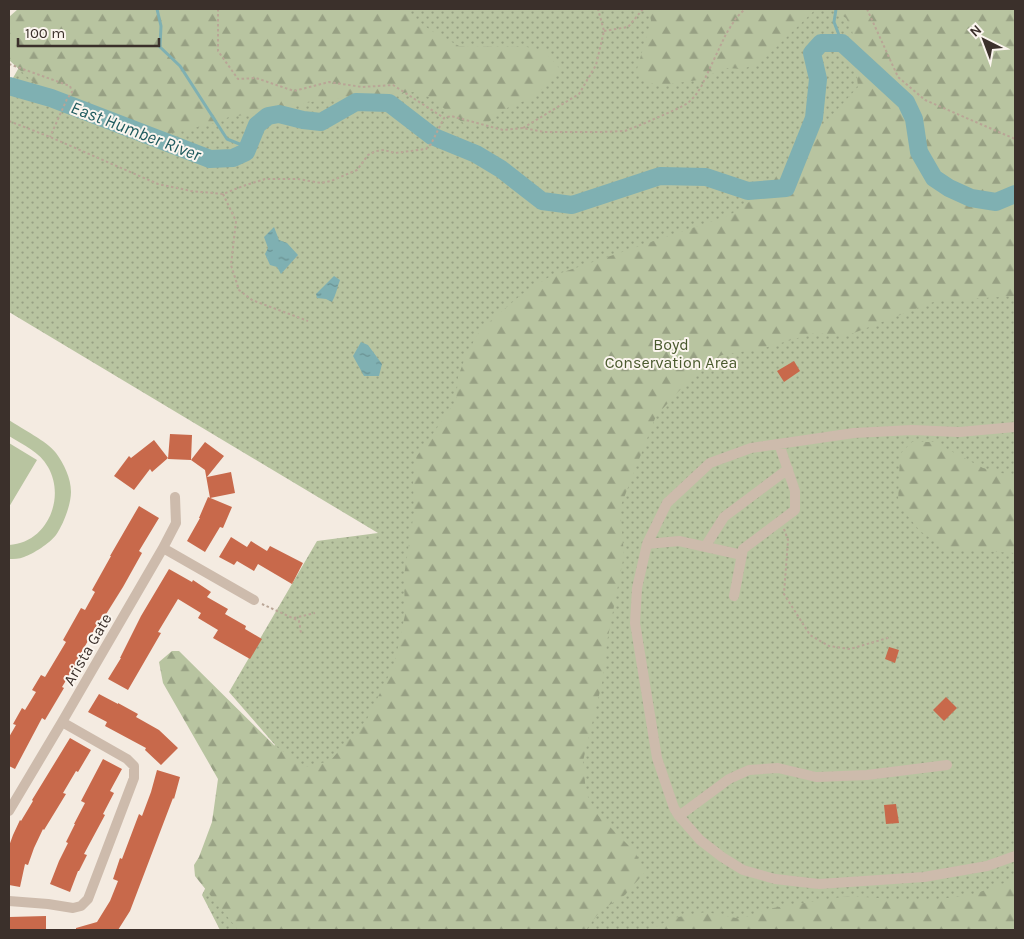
<svg xmlns="http://www.w3.org/2000/svg" width="1024" height="939" viewBox="0 0 1024 939" font-family="Karla,sans-serif">
<defs>
<pattern id="green-dots" width="8" height="8" patternUnits="userSpaceOnUse" patternTransform="scale(1.25)"><rect width="8" height="8" fill="#b8c4a0"/><path d="M2 2h.1M6 6h.1" fill="none" stroke="#97a083" stroke-width="1.8" stroke-linecap="round"/></pattern>
<pattern id="forest-firs" width="22" height="20" patternUnits="userSpaceOnUse" patternTransform="scale(1.25)"><rect width="22" height="20" fill="#b8c4a0"/><path d="M5 1l3.5 6h-7zM16 11l3.5 6h-7z" fill="#97a083"/></pattern>
<pattern id="water-ripples" width="26" height="14" patternUnits="userSpaceOnUse" patternTransform="scale(1.25)"><rect width="26" height="14" fill="#7fb0b2"/><path d="M2 4q2-2 4 0t4 0M15 11q2-2 4 0t4 0" fill="none" stroke="#699091"/></pattern>
</defs>
<rect width="100%" height="100%" fill="#f4ebe1"/>
<!-- green -->
<path fill="url(#green-dots)" d="M 52,9 L 1015,9 L 1015,930 L 220,930 L 202,895 L 275,745 L 229,692 L 317,541 L 378,533 L 9,312 L 9,85 Z"/>
<!-- forest -->
<path fill="url(#forest-firs)" d="M 18,9 L 404,9 L 430,30 L 459,46 L 527,47 L 544,51 L 561,70 L 534,97 L 507,108 L 486,124 L 466,125 L 429,97 L 414,92 L 315,101 L 275,111 L 229,117 L 215,123 L 151,138 L 131,133 L 88,111 L 46,94 L 9,60 L 9,17 Z
M 649,9 L 816,9 L 764,59 L 744,69 L 726,68 L 698,80 L 657,86 L 640,77 L 637,69 L 651,21 Z
M 832,9 L 1015,9 L 1015,296 L 936,301 L 846,336 L 815,333 L 764,348 L 722,355 L 703,365 L 656,416 L 620,508 L 624,555 L 607,642 L 603,679 L 583,761 L 586,793 L 598,815 L 635,852 L 645,872 L 625,895 L 600,911 L 586,930 L 238,930 L 195,876 L 194,865 L 199,857 L 212,822 L 218,779 L 163,683 L 159,662 L 172,651 L 179,651 L 274,745 L 305,767 L 330,761 L 367,719 L 394,665 L 405,615 L 404,576 L 414,512 L 413,477 L 417,456 L 456,401 L 458,377 L 466,355 L 480,330 L 522,294 L 549,277 L 730,215 L 756,197 L 858,87 L 852,29 L 846,18 Z
M 912,442 L 934,442 L 983,468 L 1013,476 L 1015,475 L 1015,553 L 946,549 L 920,531 L 898,504 L 900,454 Z
M 1015,879 L 1015,930 L 650,930 L 673,918 L 706,912 L 741,919 L 767,909 L 848,896 L 922,901 L 972,895 Z"/>
<!-- pitch -->
<path fill="#b8c4a0" d="M 9,420 C 22,429 47,441 56,453 C 64,464 71,478 71,492 C 71,505 63,525 56,535 C 50,543 33,554 24,557 C 19,559 14,559 9,559 L 9,545 C 47,543 66,498 48,467 C 40,452 23,445 9,436 Z
M 9,443 L 37,460 L 9,507 Z"/>
<!-- water -->
<path fill="url(#water-ripples)" d="M 274,227 L 279,240 L 287,243 L 298,255 L 281,274 L 277,267 L 270,265 L 265,254 L 268,248 L 264,237 Z
M 334,276 L 340,280 C 337,288 336,295 332,302 L 326,299 L 317,298 L 316,294 Z
M 361,342 L 368,345 L 382,364 L 379,376 L 364,376 L 353,356 Z"/>
<g fill="none" stroke-linecap="round" stroke-linejoin="round">
<!-- stream -->
<path stroke="#7fb0b2" stroke-width="3" d="M 157,9 L 161,26 L 160,47 L 180,66 L 227,139 L 247,147
M 836,9 L 834,22 L 842,43"/>
<!-- river -->
<path stroke="#7fb0b2" stroke-width="18" d="M 9,86 L 51,98 L 210,159 L 233,158 L 246,152 L 257,125 L 268,116 L 279,114 L 303,120 L 321,122 L 356,102 L 389,103 L 432,136 L 476,154 L 501,169 L 542,201 L 572,205 L 660,176 L 706,177 L 748,191 L 786,188 L 814,118 L 818,79 L 812,53 L 821,43 L 842,43 L 906,102 L 914,119 L 919,152 L 934,178 L 949,188 L 971,198 L 996,202 L 1015,194"/>
</g>
<!-- building -->
<path fill="#c8694b" d="M 794,361 L 800,371 L 784,382 L 777,371 Z
M 170,434 L 192,435 L 191,460 L 168,459 Z
M 154,440 L 168,458 L 152,472 L 150,469 L 134,490 L 114,476 L 129,456 L 131,458 Z
M 205,442 L 224,456 L 207,477 L 231,472 L 235,493 L 210,498 L 205,470 L 191,460 Z
M 208,497 L 232,507 L 223,528 L 220,527 L 205,552 L 187,541 L 200,518 L 199,518 Z
M 139,506 L 159,518 L 139,551 L 142,553 L 123,587 L 103,619 L 101,618 L 81,653 L 83,654 L 74,669 L 73,669 L 62,687 L 64,688 L 45,720 L 42,718 L 15,769 L 9,766 L 9,737 L 16,725 L 13,724 L 22,708 L 25,710 L 36,692 L 32,690 L 41,675 L 45,677 L 66,642 L 63,640 L 81,608 L 85,610 L 95,592 L 92,590 L 111,556 L 110,556 Z
M 231,537 L 247,547 L 251,541 L 267,551 L 270,546 L 303,563 L 292,584 L 258,564 L 254,571 L 237,561 L 234,565 L 219,557 Z
M 169,569 L 192,582 L 193,580 L 211,592 L 207,597 L 228,609 L 225,614 L 246,626 L 245,629 L 262,639 L 250,659 L 213,638 L 218,630 L 198,618 L 201,613 L 178,599 L 158,632 L 161,633 L 128,690 L 108,679 L 121,658 L 120,658 L 141,616 Z
M 889,647 L 899,650 L 895,663 L 885,659 Z
M 99,694 L 118,704 L 118,703 L 138,714 L 136,717 L 159,730 L 178,748 L 161,765 L 145,750 L 146,748 L 105,726 L 107,722 L 88,712 Z
M 946,697 L 957,708 L 944,721 L 933,710 Z
M 70,738 L 91,750 L 78,772 L 76,771 L 63,793 L 66,794 L 44,830 L 43,829 L 34,848 L 28,865 L 25,864 L 20,887 L 9,885 L 9,846 L 13,835 L 20,820 L 21,821 L 33,801 L 32,800 Z
M 103,759 L 122,769 L 110,791 L 114,793 L 103,814 L 105,815 L 84,854 L 87,855 L 79,871 L 78,871 L 70,892 L 50,884 L 59,861 L 68,843 L 66,842 L 75,824 L 74,824 L 85,803 L 81,801 Z
M 157,770 L 180,777 L 174,799 L 173,798 L 130,911 L 118,930 L 76,930 L 76,928 L 97,922 L 110,901 L 118,881 L 113,879 L 120,858 L 122,859 L 139,814 L 142,816 L 151,792 Z
M 896,804 L 899,823 L 886,824 L 884,805 Z
M 46,916 L 46,930 L 9,930 L 9,917 Z"/>
<g fill="none" stroke-linecap="round" stroke-linejoin="round">
<!-- path -->
<path stroke="#b9a596" stroke-width="2" stroke-dasharray="2.5 2.5" stroke-linecap="butt" d="M 218,9 L 218,51 L 238,79 L 256,78 L 294,91 L 329,82 L 362,87 L 393,85 L 444,118
M 867,9 L 898,77 L 925,100 L 1015,139
M 604,31 L 628,27 L 643,9
M 9,64 L 70,86 L 72,92 L 67,99 L 50,137
M 9,121 L 50,137 L 158,184 L 191,191 L 223,194 L 243,186 L 265,179 L 298,179 L 321,183 L 331,181 L 357,170 L 368,155 L 376,151 L 384,150 L 395,153 L 426,149 L 431,144 L 444,118 L 451,116 L 503,130 L 523,128 L 544,132 L 601,132 L 625,131 L 645,123 L 679,108 L 688,103 L 695,96 L 701,87 L 726,34 L 736,18 L 745,9
M 523,128 L 579,94 L 596,65 L 604,31 L 598,9
M 223,194 L 236,221 L 231,265 L 239,290 L 252,300 L 308,321
M 784,529 L 788,540 L 784,594 L 810,635 L 829,646 L 850,649 L 891,637
M 262,604 L 299,621 L 301,633
M 294,618 L 315,613"/>
<!-- minor -->
<path stroke="#cdbbac" stroke-width="10" d="M 1015,427 L 959,432 L 912,430 L 854,433 L 751,448 L 710,463 L 667,503 L 647,544 L 637,588 L 635,623 L 657,758 L 674,808 L 679,816 L 700,840 L 722,857 L 743,870 L 775,879 L 819,884 L 924,877 L 987,866 L 1015,856
M 647,544 L 679,541 L 742,555
M 705,547 L 724,517 L 788,469
M 163,548 L 254,600
M 734,596 L 743,549 L 795,510 L 795,491 L 779,444
M 9,811 L 62,722 L 163,548 L 176,523 L 175,497
M 679,816 L 729,779 L 749,770 L 778,768 L 816,777 L 867,775 L 947,765
M 9,901 L 48,904 L 73,908 L 81,906 L 88,899 L 134,778 L 134,766 L 127,759 L 62,722"/>
</g>
<g text-anchor="middle" stroke-width="4" stroke-linejoin="round" paint-order="stroke">
<!-- park labels -->
<g font-size="16" fill="#4a5a2e" stroke="#fbf5ee">
<text x="671" y="350">Boyd<tspan x="671" dy="18">Conservation Area</tspan></text>
</g>
<!-- street labels -->
<g font-size="16" fill="#3b302b" stroke="#fbf5ee">
<text transform="translate(87 649) rotate(-60)" y="6">Arista Gate</text>
</g>
<!-- water labels -->
<g font-size="18" font-style="italic" fill="#1f5a5e" stroke="#fbf5ee">
<text transform="translate(136 131) rotate(21)" y="6">East Humber River</text>
</g>
</g>
<!-- border -->
<rect width="1024" height="939" fill="none" stroke="#3b302b" stroke-width="20"/>
<!-- north arrow -->
<g transform="translate(984 40) rotate(318)" stroke="#fbf5ee" stroke-width="4" paint-order="stroke">
<path d="M0-4L9 19L0 12L-9 19Z" fill="#3b302b"/>
<text y="-8" font-size="14" font-weight="bold" text-anchor="middle" fill="#3b302b">N</text>
</g>
<!-- scale -->
<path d="M18 38v8h141v-8" fill="none" stroke="#3b302b" stroke-width="2.5"/>
<text x="25" y="38" font-size="15" fill="#3b302b" stroke="#fbf5ee" stroke-width="4" paint-order="stroke">100 m</text>
</svg>
